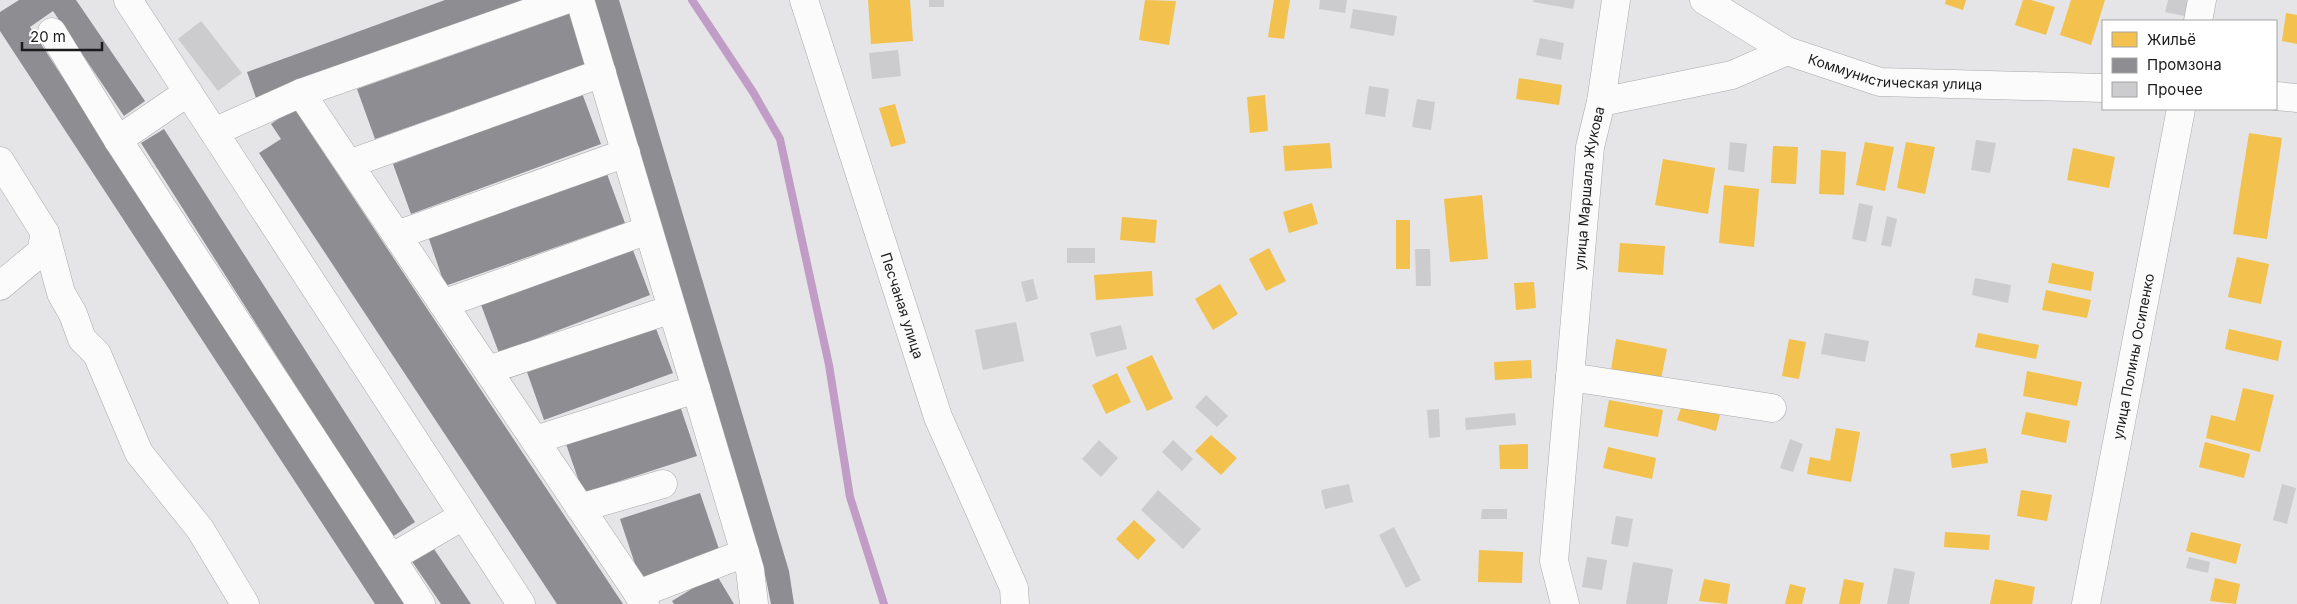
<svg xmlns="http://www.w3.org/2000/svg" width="2297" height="604" viewBox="0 0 2297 604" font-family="Inter,sans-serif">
<rect width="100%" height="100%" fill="#e5e4e6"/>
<!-- homes -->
<path fill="#f2c14e" d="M 868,0 L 910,0 L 913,41 L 871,44 Z
M 1145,0 L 1176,1 L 1169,45 L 1139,40 Z
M 1274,0 L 1290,0 L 1284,39 L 1268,37 Z
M 1946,0 L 1966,0 L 1963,10 L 1945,4 Z
M 2023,0 L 2031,0 L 2055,7 L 2046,35 L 2015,25 Z
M 2071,0 L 2105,0 L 2091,45 L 2060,35 Z
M 2286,13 L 2297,15 L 2297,44 L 2282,41 Z
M 1519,78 L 1562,85 L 1559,105 L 1516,99 Z
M 1265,95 L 1268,131 L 1250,133 L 1247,97 Z
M 895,104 L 906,143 L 891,147 L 879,108 Z
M 2249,133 L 2282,138 L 2267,239 L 2233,234 Z
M 1865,142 L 1894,147 L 1885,191 L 1856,185 Z
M 1906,142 L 1935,147 L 1925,194 L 1897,188 Z
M 1330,143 L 1332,168 L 1285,171 L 1283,146 Z
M 1773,146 L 1798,147 L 1796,184 L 1771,183 Z
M 2073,148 L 2115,157 L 2109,188 L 2067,180 Z
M 1821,150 L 1846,152 L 1844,195 L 1819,194 Z
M 1663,159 L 1715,168 L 1708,214 L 1655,205 Z
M 1724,185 L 1759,189 L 1754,247 L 1719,243 Z
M 1482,195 L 1488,259 L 1450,262 L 1444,199 Z
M 1312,203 L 1318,224 L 1289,233 L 1283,212 Z
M 1122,217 L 1157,220 L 1155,243 L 1120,240 Z
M 1396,220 L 1410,220 L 1410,269 L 1396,269 Z
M 1620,243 L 1665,246 L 1663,275 L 1618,272 Z
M 1269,248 L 1286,281 L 1266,291 L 1249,259 Z
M 2237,257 L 2269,264 L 2261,304 L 2228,297 Z
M 2052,263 L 2094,272 L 2091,291 L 2048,283 Z
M 1152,271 L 1153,296 L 1096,300 L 1094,275 Z
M 1534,282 L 1536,308 L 1516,310 L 1514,283 Z
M 1220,284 L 1238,314 L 1213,330 L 1195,299 Z
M 2046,290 L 2091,300 L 2087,318 L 2042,310 Z
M 2229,329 L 2282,341 L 2278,361 L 2225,349 Z
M 1978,333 L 2039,345 L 2036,359 L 1975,347 Z
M 1616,339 L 1667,349 L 1661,379 L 1611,370 Z
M 1789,339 L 1806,342 L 1799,379 L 1782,376 Z
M 1152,355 L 1173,399 L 1147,411 L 1126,367 Z
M 1531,360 L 1532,378 L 1495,380 L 1494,362 Z
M 2027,371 L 2082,382 L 2077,406 L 2023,396 Z
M 1117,373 L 1131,402 L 1106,414 L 1092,385 Z
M 2243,388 L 2274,395 L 2260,452 L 2206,438 L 2211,415 L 2235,421 Z
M 1609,400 L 1663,410 L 1658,437 L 1604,427 Z
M 1682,405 L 1720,415 L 1716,431 L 1677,420 Z
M 2026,412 L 2070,421 L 2066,443 L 2021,434 Z
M 1836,428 L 1860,432 L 1851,482 L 1807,474 L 1810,457 L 1830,461 Z
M 1211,435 L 1237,458 L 1221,475 L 1195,451 Z
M 2205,442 L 2250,454 L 2244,478 L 2199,467 Z
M 1528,444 L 1528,469 L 1500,469 L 1499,445 Z
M 1608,447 L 1656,458 L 1652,479 L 1603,468 Z
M 1986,448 L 1988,463 L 1952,468 L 1950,454 Z
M 2021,490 L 2052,495 L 2047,521 L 2017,516 Z
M 1134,520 L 1156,540 L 1138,560 L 1116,539 Z
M 1945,532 L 1990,535 L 1989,550 L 1944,547 Z
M 2191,532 L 2241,544 L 2236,564 L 2186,551 Z
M 1479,550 L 1523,552 L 1522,583 L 1478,582 Z
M 2215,578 L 2240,584 L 2236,604 L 2210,601 Z
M 1704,579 L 1730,584 L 1727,604 L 1699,601 Z
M 1844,579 L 1864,583 L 1860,604 L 1839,604 Z
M 1995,579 L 2035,587 L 2032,604 L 1990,604 Z
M 1790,584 L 1806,588 L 1802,604 L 1785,604 Z"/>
<!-- industry -->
<path fill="#8d8d92" d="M 19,0 L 76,0 L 145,101 L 124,116 L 53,11 L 30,27 L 405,604 L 375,604 L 0,31 L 0,12 Z
M 445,0 L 528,0 L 256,98 L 247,72 Z
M 593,0 L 619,0 L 789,571 L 794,604 L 771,604 L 766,579 Z
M 574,12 L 591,62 L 375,139 L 357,89 Z
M 582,93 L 601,144 L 411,214 L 393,164 Z
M 294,108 L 623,604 L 557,604 L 259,153 L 281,139 L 271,124 Z
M 164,129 L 415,522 L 392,537 L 141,143 Z
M 607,174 L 625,223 L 445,286 L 428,236 Z
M 631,245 L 650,295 L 499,353 L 480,302 Z
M 655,326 L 673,373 L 544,420 L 527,372 Z
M 680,406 L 697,456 L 583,493 L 566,444 Z
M 700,493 L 720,552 L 640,579 L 620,519 Z
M 432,546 L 471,604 L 441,604 L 411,560 Z
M 716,574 L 734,604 L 674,604 L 672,601 Z"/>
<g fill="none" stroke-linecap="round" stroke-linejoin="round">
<!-- stream -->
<path stroke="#c19cc7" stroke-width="8" d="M 692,0 L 753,92 L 780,139 L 829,365 L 850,497 L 884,604"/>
</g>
<!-- building -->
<path fill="#cccbcd" d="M 929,0 L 944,0 L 944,7 L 929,7 Z
M 1320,0 L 1347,0 L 1345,13 L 1319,9 Z
M 1534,0 L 1575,0 L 1573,9 L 1533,2 Z
M 2168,0 L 2189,0 L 2185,16 L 2165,12 Z
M 1353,9 L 1397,16 L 1394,36 L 1350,28 Z
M 201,21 L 242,73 L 218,91 L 178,39 Z
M 1540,38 L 1564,43 L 1561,60 L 1536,55 Z
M 898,50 L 901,76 L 872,79 L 869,53 Z
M 1369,86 L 1389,89 L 1385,117 L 1365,114 Z
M 1417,99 L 1435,102 L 1431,130 L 1412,127 Z
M 1976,140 L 1996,143 L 1990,173 L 1971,170 Z
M 1730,142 L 1747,144 L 1744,172 L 1728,170 Z
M 1859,203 L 1873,206 L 1866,242 L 1852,239 Z
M 1887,216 L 1897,219 L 1891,247 L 1881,245 Z
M 1067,248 L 1095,248 L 1095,263 L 1067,263 Z
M 1415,249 L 1430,249 L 1431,286 L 1416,286 Z
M 1975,278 L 2011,285 L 2008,303 L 1972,295 Z
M 1033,279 L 1038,299 L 1026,302 L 1021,282 Z
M 1016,322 L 1024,361 L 983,370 L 975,330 Z
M 1121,325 L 1127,349 L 1096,357 L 1090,333 Z
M 1825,333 L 1869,341 L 1865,362 L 1821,354 Z
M 1206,395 L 1228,416 L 1217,427 L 1195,407 Z
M 1439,409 L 1440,437 L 1429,438 L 1427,410 Z
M 1515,413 L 1516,425 L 1466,430 L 1465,418 Z
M 1790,439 L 1803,444 L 1793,472 L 1780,468 Z
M 1099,440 L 1118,458 L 1101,477 L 1082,459 Z
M 1173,440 L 1193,459 L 1182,471 L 1162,452 Z
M 1349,484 L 1353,502 L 1325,509 L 1321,490 Z
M 2282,484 L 2296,488 L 2287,524 L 2273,520 Z
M 1158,490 L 1201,529 L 1183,549 L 1141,510 Z
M 1482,509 L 1507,509 L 1507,519 L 1481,519 Z
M 1616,516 L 1633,519 L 1628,547 L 1611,544 Z
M 1394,527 L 1421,580 L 1406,588 L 1379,535 Z
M 1587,557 L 1607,560 L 1602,590 L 1582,587 Z
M 2189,557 L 2210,562 L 2208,573 L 2186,568 Z
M 1633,562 L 1673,569 L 1667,604 L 1626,604 Z
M 1894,568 L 1915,572 L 1909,604 L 1887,604 Z"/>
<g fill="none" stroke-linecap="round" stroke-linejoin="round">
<!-- minor casing -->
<g stroke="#aaa9ab" stroke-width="29">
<g id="minor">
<path d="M 128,0 L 521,604"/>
<path d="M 580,0 L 750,570 L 754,604"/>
<path id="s1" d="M 804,0 L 938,417 L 1014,588 L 1015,604"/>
<path id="s2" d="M 1704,0 L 1787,51 L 1880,82 L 2103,88"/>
<path d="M 2198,21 L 2202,0"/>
<path d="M 52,32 L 118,140 L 421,604"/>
<path d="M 301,93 L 645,604"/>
<path d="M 2276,96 L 2297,98"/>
<path d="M 1601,102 L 1732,75 L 1787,51"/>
<path d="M 214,132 L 301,93 L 565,0"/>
<path d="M 118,140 L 188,92"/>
<path d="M 0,161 L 45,233 L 41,252 L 0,286"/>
<path d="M 349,164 L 602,73"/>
<path d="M 45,233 L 61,293 L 73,314 L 82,339 L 97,354 L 139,453 L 200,529 L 245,604"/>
<path d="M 397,235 L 626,153"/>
<path d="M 443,304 L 648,230"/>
<path d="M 488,370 L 672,309"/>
<path d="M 1570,377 L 1772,408"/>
<path d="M 535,440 L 696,389"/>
<path d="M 580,508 L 663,484"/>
<path d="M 391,558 L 463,516"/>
<path d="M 638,594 L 745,553"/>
<path id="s3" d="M 1565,604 L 1554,561 L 1590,147 L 1601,102 L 1616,0"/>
<path id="s4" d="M 2086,604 L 2181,109"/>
</g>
</g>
<!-- minor -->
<use href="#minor" stroke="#fbfbfb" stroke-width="28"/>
</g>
<g text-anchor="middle" stroke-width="5" stroke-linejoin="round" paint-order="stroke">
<!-- street labels -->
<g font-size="14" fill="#1c1b1c" stroke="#fff">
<text dy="5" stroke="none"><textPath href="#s2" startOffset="209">Коммунистическая улица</textPath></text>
<text dy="5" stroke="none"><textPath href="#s3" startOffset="419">улица Маршала Жукова</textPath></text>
<text dy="5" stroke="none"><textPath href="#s1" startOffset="321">Песчаная улица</textPath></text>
<text dy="5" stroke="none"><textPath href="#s4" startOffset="252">улица Полины Осипенко</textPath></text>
</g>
</g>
<!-- legend -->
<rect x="2102" y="20" width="175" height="90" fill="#ffffff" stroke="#a4a4a4"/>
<rect x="2112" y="32" width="25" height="15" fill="#f2c14e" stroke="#a4a4a4"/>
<text x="2147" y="45" font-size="15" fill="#1c1b1c">Жильё</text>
<rect x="2112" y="58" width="25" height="15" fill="#8d8d92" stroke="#a4a4a4"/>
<text x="2147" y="70" font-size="15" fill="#1c1b1c">Промзона</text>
<rect x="2112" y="82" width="25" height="15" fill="#cccbcd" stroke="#a4a4a4"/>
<text x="2147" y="95" font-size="15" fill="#1c1b1c">Прочее</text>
<!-- scale -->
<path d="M22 42v8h80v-8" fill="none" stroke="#1c1b1c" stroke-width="2.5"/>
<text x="30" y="42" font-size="15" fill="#1c1b1c" stroke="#ffffff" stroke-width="4" paint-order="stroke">20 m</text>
</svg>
